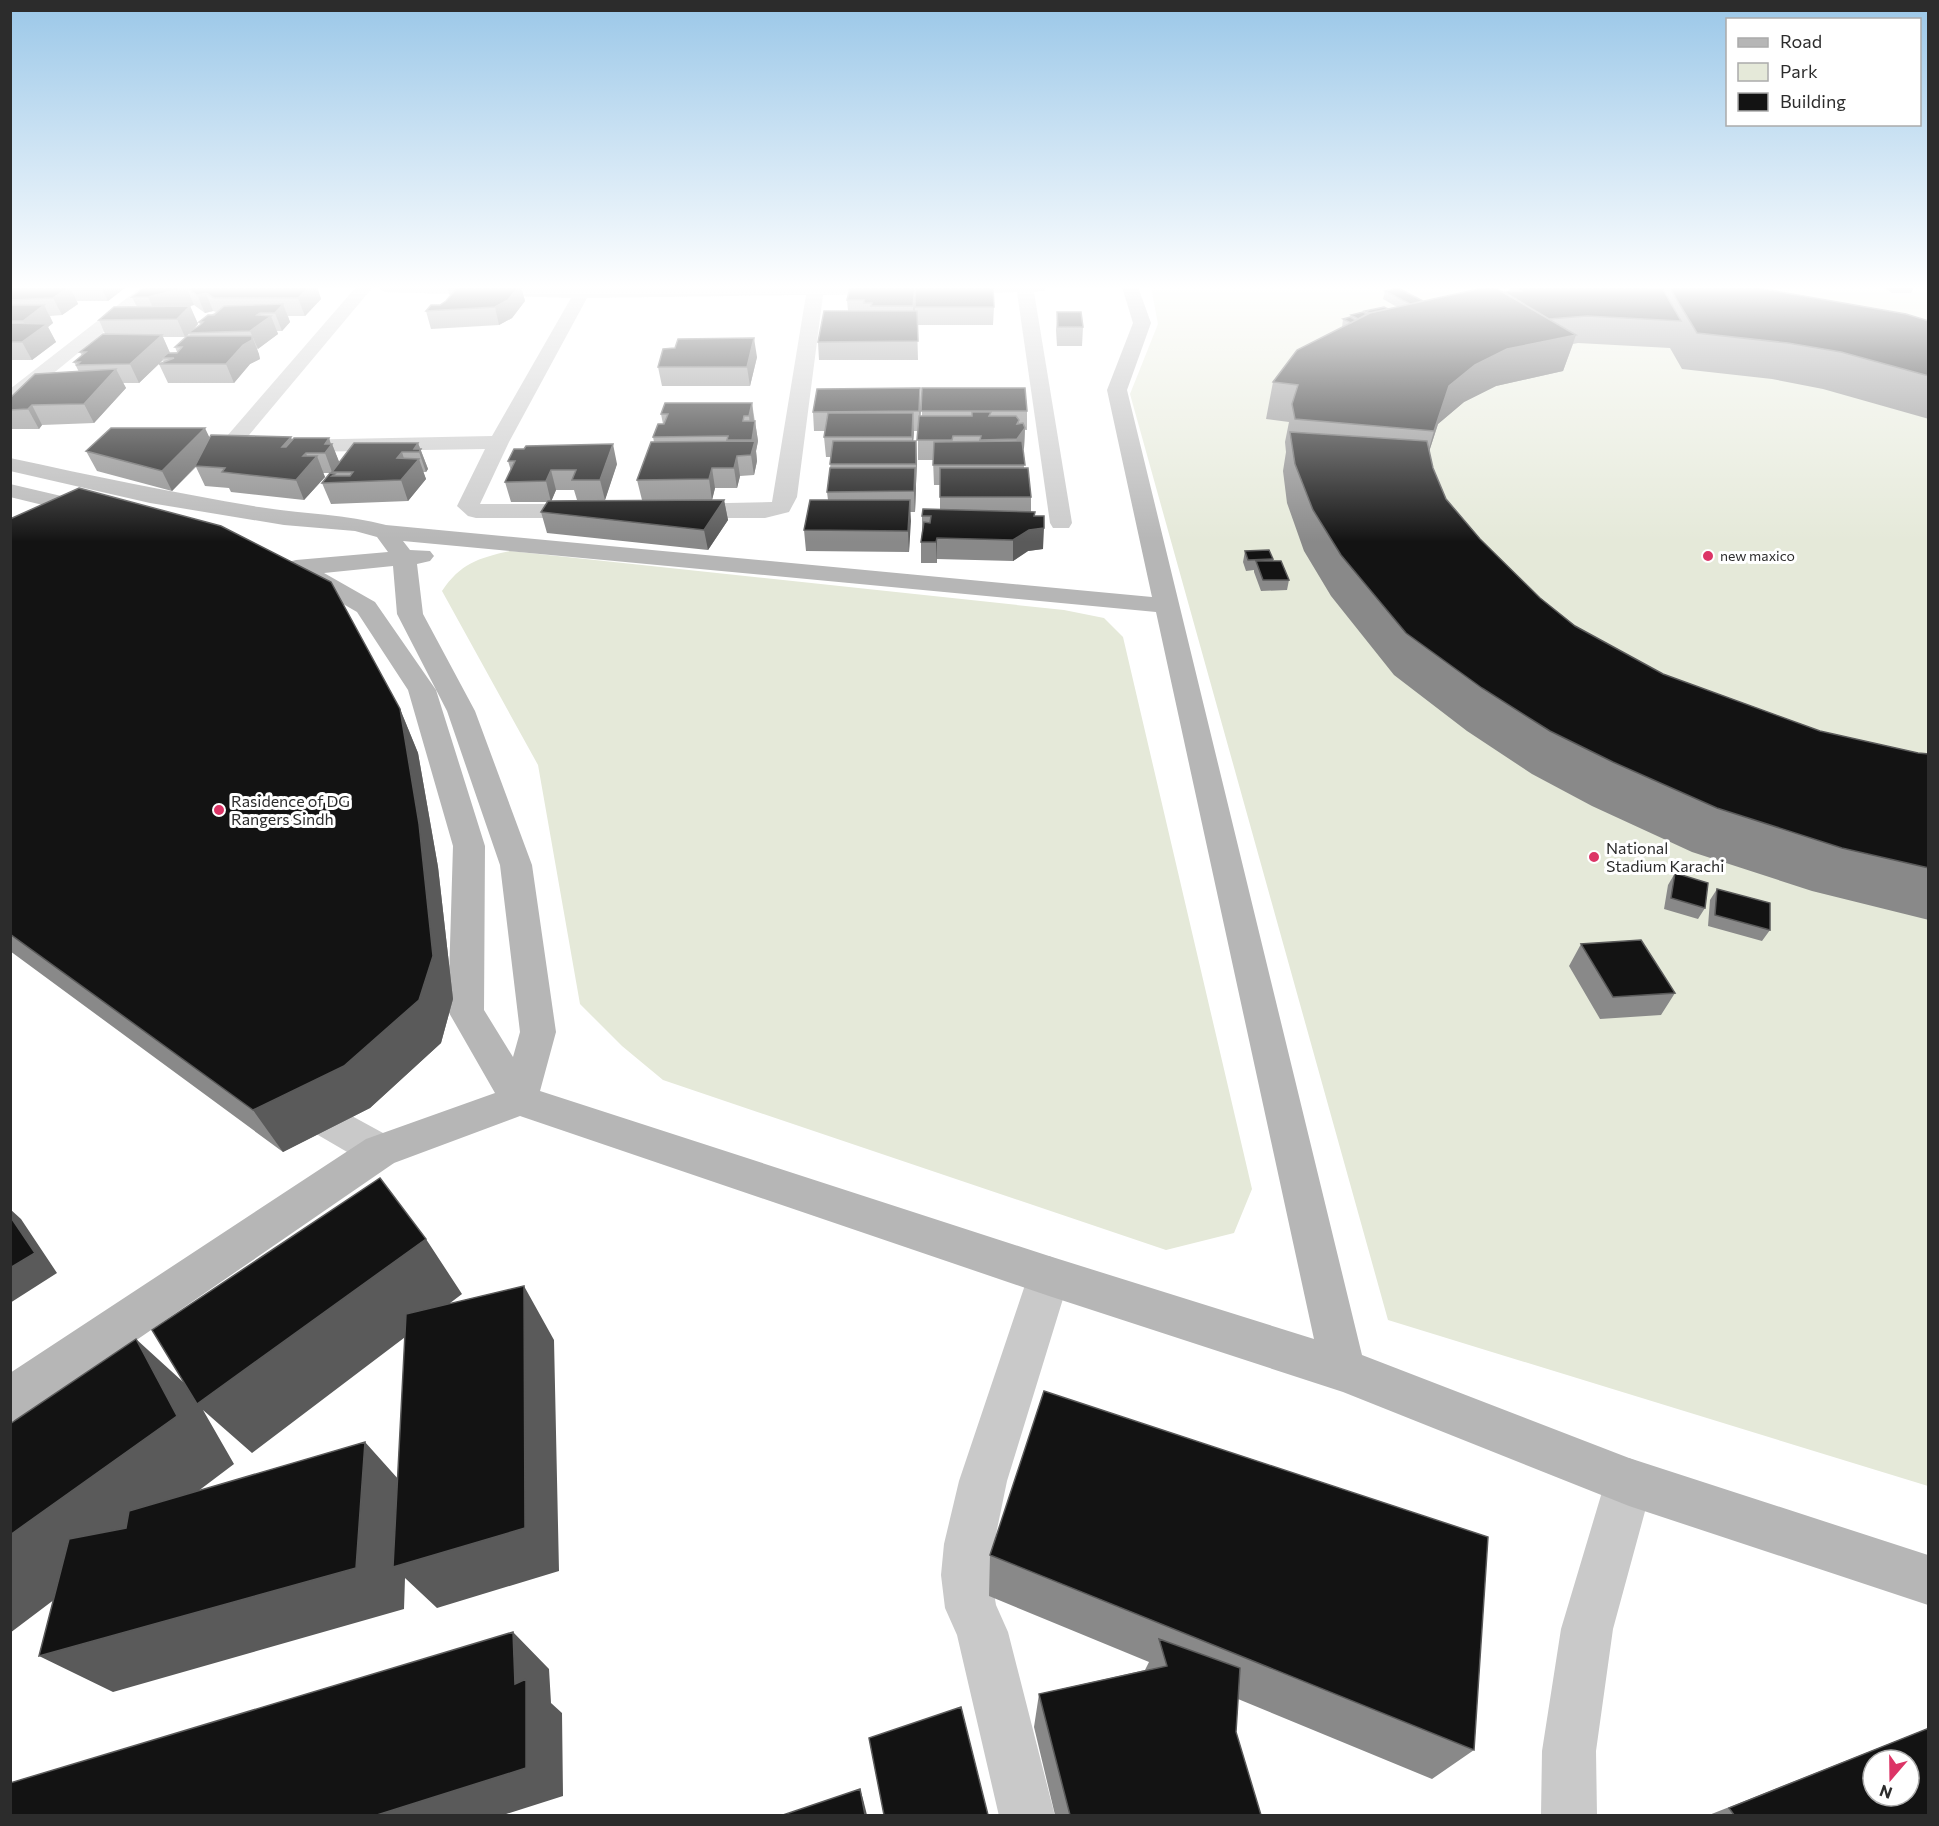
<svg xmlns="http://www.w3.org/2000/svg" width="1939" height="1826" viewBox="0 0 1939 1826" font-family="Commissioner,sans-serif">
<rect width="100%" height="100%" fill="#fff"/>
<!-- green -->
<path fill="#e5e9d9" d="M 1151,287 L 1928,287 L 1928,1486 L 1388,1320 L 1130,394 L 1158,324 Z
M 510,551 L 1064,610 L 1104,618 L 1123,637 L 1252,1189 L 1234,1233 L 1166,1250 L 663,1080 L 622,1046 L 580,1004 L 538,765 L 442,591 C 460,564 478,558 510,551 Z"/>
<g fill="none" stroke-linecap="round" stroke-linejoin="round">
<!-- street -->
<path fill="#c9c9c9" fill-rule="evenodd" d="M 141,287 L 159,287 L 17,403 L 10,405 L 10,389 Z
M 356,287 L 373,287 L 244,441 L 492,436 L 571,298 L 385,292 L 377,287 L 902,287 L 903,289 L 895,294 L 823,295 L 797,497 L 789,512 L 765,518 L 681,518 L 673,516 L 670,511 L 673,506 L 681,504 L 772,502 L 806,295 L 587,298 L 509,442 L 480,504 L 587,504 L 595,506 L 598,511 L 595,516 L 587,518 L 476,518 L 468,516 L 457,506 L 485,449 L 241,453 L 224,447 L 221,443 Z
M 942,287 L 1046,287 L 1044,291 L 1034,292 L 1072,523 L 1069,528 L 1053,528 L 1050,523 L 1017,292 L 949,294 L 943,293 Z
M 295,1087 L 308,1092 L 394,1139 L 400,1151 L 394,1163 L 380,1168 L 366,1163 L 282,1114 L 276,1103 L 282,1092 Z
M 1049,1256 L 1064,1262 L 1070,1276 L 1007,1481 L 994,1544 L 991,1575 L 996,1605 L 1008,1632 L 1055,1816 L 999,1816 L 957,1635 L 945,1608 L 941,1575 L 944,1544 L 959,1481 L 1028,1276 L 1034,1262 Z
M 1629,1458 L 1646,1465 L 1653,1482 L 1613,1629 L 1596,1751 L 1597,1816 L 1541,1816 L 1542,1751 L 1561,1629 L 1605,1482 L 1612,1465 Z"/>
<!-- secondary -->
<path fill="#b6b6b6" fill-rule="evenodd" d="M 1122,287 L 1138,287 L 1151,323 L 1127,390 L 1362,1355 L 1629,1458 L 1928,1555 L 1928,1605 L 1629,1506 L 1343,1392 L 1049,1296 L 520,1116 L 394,1163 L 26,1416 L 10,1422 L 10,1373 L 366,1139 L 495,1093 L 448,1011 L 453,846 L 408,690 L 357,612 L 288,572 L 284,567 L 288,562 L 296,560 L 388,552 L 377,537 L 355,531 L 284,525 L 150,503 L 10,471 L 10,458 C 93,476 175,493 259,507 C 301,514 344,514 386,525 L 1152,597 L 1107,390 L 1133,323 ZM 403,541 L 1156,612 L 1314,1339 L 1049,1256 L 540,1091 L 556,1032 L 532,865 L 475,711 L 423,614 L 417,564 L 430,561 L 434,556 L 430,551 L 410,550 ZM 393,566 L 397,614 L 447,711 L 500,865 L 520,1032 L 513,1057 L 484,1010 L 485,846 L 436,690 L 375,602 L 324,573 Z
M 10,484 L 104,506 L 107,511 L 104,516 L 96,518 L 10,497 Z"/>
</g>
<!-- wall -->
<path fill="#898989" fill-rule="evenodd" d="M 10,287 L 126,287 L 108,301 L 77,301 L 78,304 L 62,315 L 50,316 L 53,323 L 48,327 L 56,342 L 32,360 L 10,360 Z
M 145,287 L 317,287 L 321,299 L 305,316 L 288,316 L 290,322 L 282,331 L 277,331 L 278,334 L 257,349 L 260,359 L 250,364 L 234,383 L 168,383 L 159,364 L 164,363 L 163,360 L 139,383 L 123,383 L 126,388 L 94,423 L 42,425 L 39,429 L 10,429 L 10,398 L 79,372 L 74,362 L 82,356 L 80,352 L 105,334 L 99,320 L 137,307 L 132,297 ZM 194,305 L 205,313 L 213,311 L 216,312 L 199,322 L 200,325 L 192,330 L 198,324 L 190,306 L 188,306 ZM 189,334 L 190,336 L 175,347 L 177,352 L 170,353 L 163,337 L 185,337 Z
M 447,287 L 521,287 L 525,301 L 512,318 L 499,325 L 431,329 L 426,311 L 440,305 L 446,301 L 450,296 Z
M 850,287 L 994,307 L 993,325 L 917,325 L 918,360 L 819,360 L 818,342 L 848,311 L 847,300 Z
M 1510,287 L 1637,287 L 1662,288 L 1662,287 L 1763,287 L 1764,289 L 1929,321 L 1929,419 L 1823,389 L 1772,379 L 1682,369 L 1670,348 L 1578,343 L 1573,344 L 1563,371 L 1496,386 L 1464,402 L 1438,424 L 1429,452 L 1433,468 L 1446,499 L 1480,539 L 1540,598 L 1575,626 L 1663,674 L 1820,731 L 1918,753 L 1929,754 L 1929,920 L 1812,891 L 1692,852 L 1592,806 L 1532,774 L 1467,731 L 1394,675 L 1331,596 L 1304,551 L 1287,503 L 1283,471 L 1286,452 L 1285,442 L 1289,422 L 1266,419 L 1273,382 L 1342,327 L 1343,319 L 1350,317 L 1351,315 L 1365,313 L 1365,311 L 1388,309 L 1397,307 L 1383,299 L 1385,291 L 1423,301 L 1509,292 Z
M 1883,287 L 1914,287 L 1911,293 L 1892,293 Z
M 1057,312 L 1083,327 L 1082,346 L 1057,346 L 1056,330 Z
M 675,348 L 757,357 L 750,386 L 662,386 L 658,367 Z
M 922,388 L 1027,411 L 1027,430 L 1025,430 L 1024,448 L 1023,449 L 1024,468 L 1031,497 L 1031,512 L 1034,516 L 1043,549 L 1028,551 L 1013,561 L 937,559 L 937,563 L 921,563 L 921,542 L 922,531 L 922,516 L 940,510 L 940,485 L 934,485 L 933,460 L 918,460 L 918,431 L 914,431 L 913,441 L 917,461 L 916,484 L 915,512 L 910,512 L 909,552 L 806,551 L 804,530 L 828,500 L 827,492 L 830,469 L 831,457 L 826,457 L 824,437 L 825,431 L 814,431 L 813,412 L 921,408 L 920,416 L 922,416 Z
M 752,403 L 758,441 L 756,451 L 757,461 L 754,475 L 740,476 L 737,488 L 715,488 L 712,500 L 724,500 L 728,520 L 708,550 L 547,533 L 541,512 L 547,502 L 511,502 L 505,482 L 511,471 L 508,461 L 617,464 L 605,500 L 642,500 L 637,480 L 654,442 L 653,437 L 663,424 L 661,414 ZM 556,490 L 574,490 L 577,500 L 551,501 Z
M 210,438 L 293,440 L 329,438 L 331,444 L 332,444 L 339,462 L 418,443 L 428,469 L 426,472 L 423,472 L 426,479 L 408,501 L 331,504 L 322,483 L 332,473 L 323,473 L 325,477 L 304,500 L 231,492 L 229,488 L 205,486 L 196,467 L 172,491 L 97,471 L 86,451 Z
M 10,519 L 400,709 L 418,753 L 438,867 L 453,999 L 441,1043 L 370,1108 L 283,1152 L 10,951 Z
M 1245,551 L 1273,559 L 1273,561 L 1289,580 L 1287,590 L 1261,591 L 1254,572 L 1254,570 L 1246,571 L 1243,562 Z
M 1675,873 L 1705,908 L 1698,919 L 1664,909 L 1668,885 Z
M 1717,889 L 1770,930 L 1762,941 L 1708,926 L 1710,900 Z
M 1581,944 L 1675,993 L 1661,1015 L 1600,1019 L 1569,966 Z
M 990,1555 L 1474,1750 L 1432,1779 L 1238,1699 L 1236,1732 L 1261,1815 L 1055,1815 L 1034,1727 L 1039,1694 L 1145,1670 L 1149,1662 L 989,1596 Z
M 1929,1728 L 1929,1815 L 1709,1815 Z"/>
<!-- shaded-wall -->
<path fill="#5a5a5a" d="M 70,287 L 78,304 L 62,315 L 53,298 Z
M 101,287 L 126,287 L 108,301 Z
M 188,287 L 214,287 L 206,293 L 213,311 L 205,313 L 197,295 L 187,288 L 194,305 L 156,314 L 148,297 Z
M 309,287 L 317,287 L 321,299 L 305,316 L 298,298 Z
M 518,287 L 521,287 L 525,301 L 512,318 L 499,325 L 495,307 Z
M 916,287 L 915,310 L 913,324 L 913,306 Z
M 283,304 L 290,322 L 282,331 L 275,313 Z
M 44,305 L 53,323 L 48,327 L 56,342 L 32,360 L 22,342 L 31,335 L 23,321 Z
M 190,306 L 198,324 L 190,333 L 188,333 L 189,334 L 185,337 L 177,319 Z
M 260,313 L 263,321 L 271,316 L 278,334 L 258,349 L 250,331 L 257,315 Z
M 162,335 L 170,353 L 162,358 L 163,360 L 139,383 L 130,364 Z
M 1576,335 L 1563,371 L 1496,386 L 1464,402 L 1438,424 L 1423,470 L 1434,431 L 1449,386 L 1475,365 L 1507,349 Z
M 252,336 L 259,354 L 260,359 L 250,364 L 234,383 L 226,364 Z
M 754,338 L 757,357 L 750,386 L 747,367 Z
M 116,369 L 126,388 L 94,423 L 84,404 Z
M 920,388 L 921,408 L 920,431 L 919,411 Z
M 752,403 L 754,422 L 751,436 L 749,416 Z
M 32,405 L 42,425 L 39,429 L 28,409 Z
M 913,413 L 914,433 L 912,457 L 912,437 Z
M 1019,420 L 1018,437 L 1025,428 L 1024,448 L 1016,459 L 1017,424 Z
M 755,421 L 758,441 L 756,451 L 757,461 L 754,475 L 751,455 L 753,449 L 752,440 Z
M 205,428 L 214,447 L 172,491 L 162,471 Z
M 291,437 L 299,457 L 282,447 Z
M 329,438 L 331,445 L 332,444 L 340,464 L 332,472 L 325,453 L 325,444 Z
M 916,441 L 917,461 L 916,484 Z
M 418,443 L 428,469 L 426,472 L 419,452 L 414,449 Z
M 613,444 L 617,464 L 605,500 L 600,480 Z
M 402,452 L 408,472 L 419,459 L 426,479 L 408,501 L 401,480 L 397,458 Z
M 306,453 L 310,464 L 317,456 L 325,477 L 304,500 L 296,480 L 303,456 Z
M 737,456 L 740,476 L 737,488 L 734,468 Z
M 712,468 L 715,488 L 712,500 L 709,479 Z
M 915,468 L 916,488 L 915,512 L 914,491 Z
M 551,470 L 556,490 L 551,502 L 546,481 Z
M 724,500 L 728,520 L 708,550 L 704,530 Z
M 910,500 L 911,521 L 909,552 L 908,531 Z
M 1044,528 L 1043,549 L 1028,551 L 1013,561 L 1013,540 L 1029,530 Z
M 937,538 L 937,563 L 936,542 Z
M 400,709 L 418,753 L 438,867 L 453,999 L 441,1043 L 370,1108 L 283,1152 L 253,1110 Z
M 10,1209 L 21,1219 L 57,1273 L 10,1303 Z
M 426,1239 L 462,1294 L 252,1453 L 203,1410 L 234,1464 L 10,1633 L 10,1535 L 136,1339 L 193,1391 Z
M 524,1286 L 554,1340 L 559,1571 L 437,1608 L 405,1578 L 404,1609 L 113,1692 L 39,1656 L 365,1442 L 408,1490 Z
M 513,1632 L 549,1669 L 551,1703 L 562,1713 L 563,1796 L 503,1815 L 377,1815 L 515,1684 Z
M 860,1789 L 863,1799 L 867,1815 L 865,1815 Z"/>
<!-- building -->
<path fill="#131313" stroke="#5a5a5a" stroke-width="1.5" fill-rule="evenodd" d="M 12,287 L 69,287 L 53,298 L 10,300 L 10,288 Z
M 145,287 L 188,287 L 148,297 L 132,297 Z
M 194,287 L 309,287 L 298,298 L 214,298 L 206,293 L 197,295 L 187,288 Z
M 447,287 L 518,287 L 508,300 L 495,307 L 426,311 L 431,305 L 440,305 L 446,301 L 458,287 Z
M 850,287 L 915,287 L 913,306 L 871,306 L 872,303 L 864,303 L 864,300 L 847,300 Z
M 915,287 L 993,287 L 994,307 L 915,307 Z
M 1487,287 L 1494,287 L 1576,335 L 1507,349 L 1475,365 L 1449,386 L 1434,431 L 1295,419 L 1292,404 L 1298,385 L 1273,382 L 1297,350 L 1370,313 Z
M 1516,287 L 1637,287 L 1662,288 L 1681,321 L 1587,316 L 1549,319 L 1504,292 L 1522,291 Z
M 1669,287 L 1763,287 L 1764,289 L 1906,314 L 1929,321 L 1929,376 L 1841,352 L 1788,343 L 1697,333 Z
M 1398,288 L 1423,301 L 1410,304 L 1385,291 Z
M 283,304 L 275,313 L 260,313 L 257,315 L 271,316 L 250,331 L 188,333 L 200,325 L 203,322 L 199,322 L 208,315 L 214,315 L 224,306 Z
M 10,305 L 44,305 L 23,321 L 10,321 Z
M 190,306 L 177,319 L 99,320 L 114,307 Z
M 1384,307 L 1388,309 L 1370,313 L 1365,311 Z
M 824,311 L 917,311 L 918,341 L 818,342 Z
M 1057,312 L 1081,312 L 1083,327 L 1058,327 Z
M 1363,312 L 1367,314 L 1358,319 L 1351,315 Z
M 1350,317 L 1356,320 L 1351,323 L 1343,319 Z
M 10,323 L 47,324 L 22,342 L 10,342 Z
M 103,334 L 162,335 L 130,364 L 77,365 L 80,362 L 74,362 L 86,352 L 80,352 Z
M 187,336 L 252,336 L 252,340 L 243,345 L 226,364 L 159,364 L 174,358 L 162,358 L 168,353 L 177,353 L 182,347 L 175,347 Z
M 754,338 L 747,367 L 658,367 L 663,349 L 675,348 L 678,339 Z
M 116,369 L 84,404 L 32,405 L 28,409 L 10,410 L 10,398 L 35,374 Z
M 920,388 L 919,411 L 813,412 L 817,389 Z
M 922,388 L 1025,388 L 1027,411 L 921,411 Z
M 665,403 L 752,403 L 749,416 L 744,416 L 743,421 L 755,421 L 752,440 L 727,440 L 728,436 L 653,437 L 658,424 L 664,424 L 668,414 L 661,414 Z
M 972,412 L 991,412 L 989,416 L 1016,416 L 1019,420 L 1017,424 L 1023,423 L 1025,428 L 1017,439 L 980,440 L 981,436 L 953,436 L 952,440 L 917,440 L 919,416 L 972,416 Z
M 828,413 L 913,413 L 912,437 L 824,437 Z
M 111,428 L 205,428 L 162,471 L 86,451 Z
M 1290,432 L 1427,441 L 1433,468 L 1446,499 L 1480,539 L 1540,598 L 1575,626 L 1663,674 L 1820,731 L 1918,753 L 1929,754 L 1929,868 L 1842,848 L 1717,808 L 1613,762 L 1550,731 L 1482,688 L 1406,633 L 1341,555 L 1313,510 L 1295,464 Z
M 211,435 L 291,437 L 282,447 L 286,447 L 294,438 L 329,438 L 325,444 L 332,444 L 325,453 L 306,453 L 303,456 L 317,456 L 296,480 L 222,472 L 225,468 L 195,466 Z
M 755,441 L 751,455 L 737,456 L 734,468 L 712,468 L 709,479 L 637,480 L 651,442 Z
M 833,441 L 916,441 L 916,464 L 830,464 Z
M 1022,441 L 1025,465 L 933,465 L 934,442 Z
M 354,443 L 418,443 L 414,449 L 421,449 L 419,452 L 402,452 L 397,458 L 419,459 L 401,480 L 322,483 L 330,473 L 335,474 L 332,476 L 350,476 L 353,472 L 332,472 Z
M 613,444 L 600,480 L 572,480 L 576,470 L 551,470 L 546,481 L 505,482 L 515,461 L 508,461 L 514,449 L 524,449 L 526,446 Z
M 830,468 L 915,468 L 914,491 L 827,492 Z
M 940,468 L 1028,468 L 1031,497 L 940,497 Z
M 79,488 L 221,526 L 331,582 L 400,709 L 419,824 L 433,956 L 419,1000 L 344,1066 L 253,1110 L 10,934 L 10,519 Z
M 724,500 L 704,530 L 541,512 L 548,501 Z
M 810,500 L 910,500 L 908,531 L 804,530 Z
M 923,509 L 1035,512 L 1034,516 L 1044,516 L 1044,528 L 1029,530 L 1013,540 L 937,538 L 936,542 L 921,542 L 924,522 L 930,523 L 931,516 L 922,516 Z
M 1269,550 L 1273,559 L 1248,560 L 1245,551 Z
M 1256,561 L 1281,561 L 1289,580 L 1263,580 Z
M 1675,873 L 1708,883 L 1705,908 L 1671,898 Z
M 1717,889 L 1770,903 L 1770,930 L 1715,915 Z
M 1641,940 L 1675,993 L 1613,997 L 1581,944 Z
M 380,1178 L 426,1239 L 197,1404 L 152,1330 Z
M 10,1216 L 35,1253 L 10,1268 Z
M 524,1286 L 525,1528 L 393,1567 L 406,1314 Z
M 136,1339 L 177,1416 L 10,1535 L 10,1424 Z
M 1044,1391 L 1488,1537 L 1474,1750 L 990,1555 Z
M 365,1442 L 356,1568 L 39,1656 L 69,1539 L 126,1528 L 129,1511 Z
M 513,1632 L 515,1684 L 526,1679 L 526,1768 L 377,1815 L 10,1815 L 10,1783 Z
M 1159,1639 L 1240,1668 L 1236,1732 L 1261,1815 L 1070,1815 L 1039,1694 L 1167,1666 Z
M 961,1707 L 988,1815 L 884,1815 L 869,1738 Z
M 1929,1728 L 1929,1815 L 1734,1815 L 1729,1808 ZM 1873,1760 L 1909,1760 L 1909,1796 L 1873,1796 Z
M 860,1789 L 865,1815 L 783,1815 Z"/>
<!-- sky -->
<linearGradient id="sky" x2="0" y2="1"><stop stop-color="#9ac7e8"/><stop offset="0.53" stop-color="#fff"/><stop offset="1" stop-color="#fff" stop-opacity="0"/></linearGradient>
<rect width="1939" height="542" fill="url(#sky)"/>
<!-- markers -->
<g fill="#dc3466" stroke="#fff" stroke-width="2">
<circle cx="1708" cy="556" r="6"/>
<circle cx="219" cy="810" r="6"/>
<circle cx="1594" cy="857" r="6"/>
</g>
<g text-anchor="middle" stroke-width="6" stroke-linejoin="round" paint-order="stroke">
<!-- far-poi labels -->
<g font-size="14" fill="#2c2c2c" stroke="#fff" text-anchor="start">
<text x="1720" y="561">new maxico</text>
</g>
<!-- poi labels -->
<g font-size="16" fill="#2c2c2c" stroke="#fff" text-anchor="start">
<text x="231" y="807">Rasidence of DG<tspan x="231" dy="18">Rangers Sindh</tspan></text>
<text x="1606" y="854">National<tspan x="1606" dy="18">Stadium Karachi</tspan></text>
</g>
</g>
<!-- border -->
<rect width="1939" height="1826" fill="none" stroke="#2c2c2c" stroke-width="24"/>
<!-- legend -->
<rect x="1726" y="18" width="195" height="108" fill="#ffffff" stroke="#ababab" stroke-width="1.5"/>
<rect x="1738" y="38" width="30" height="9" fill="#b6b6b6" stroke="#ababab" stroke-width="1.5"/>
<text x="1780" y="48" font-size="18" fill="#2c2c2c">Road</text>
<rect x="1738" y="63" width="30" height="18" fill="#e5e9d9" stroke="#ababab" stroke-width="1.5"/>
<text x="1780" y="78" font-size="18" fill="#2c2c2c">Park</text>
<rect x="1738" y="93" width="30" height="18" fill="#131313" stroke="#ababab" stroke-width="1.5"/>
<text x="1780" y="108" font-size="18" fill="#2c2c2c">Building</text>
<!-- north arrow -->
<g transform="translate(1891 1778) rotate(200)"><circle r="28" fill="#ffffff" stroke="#ababab" stroke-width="1.5"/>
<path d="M0-4.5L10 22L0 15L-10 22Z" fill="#dc3466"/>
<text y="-9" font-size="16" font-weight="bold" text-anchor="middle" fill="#2c2c2c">N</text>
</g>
</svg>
